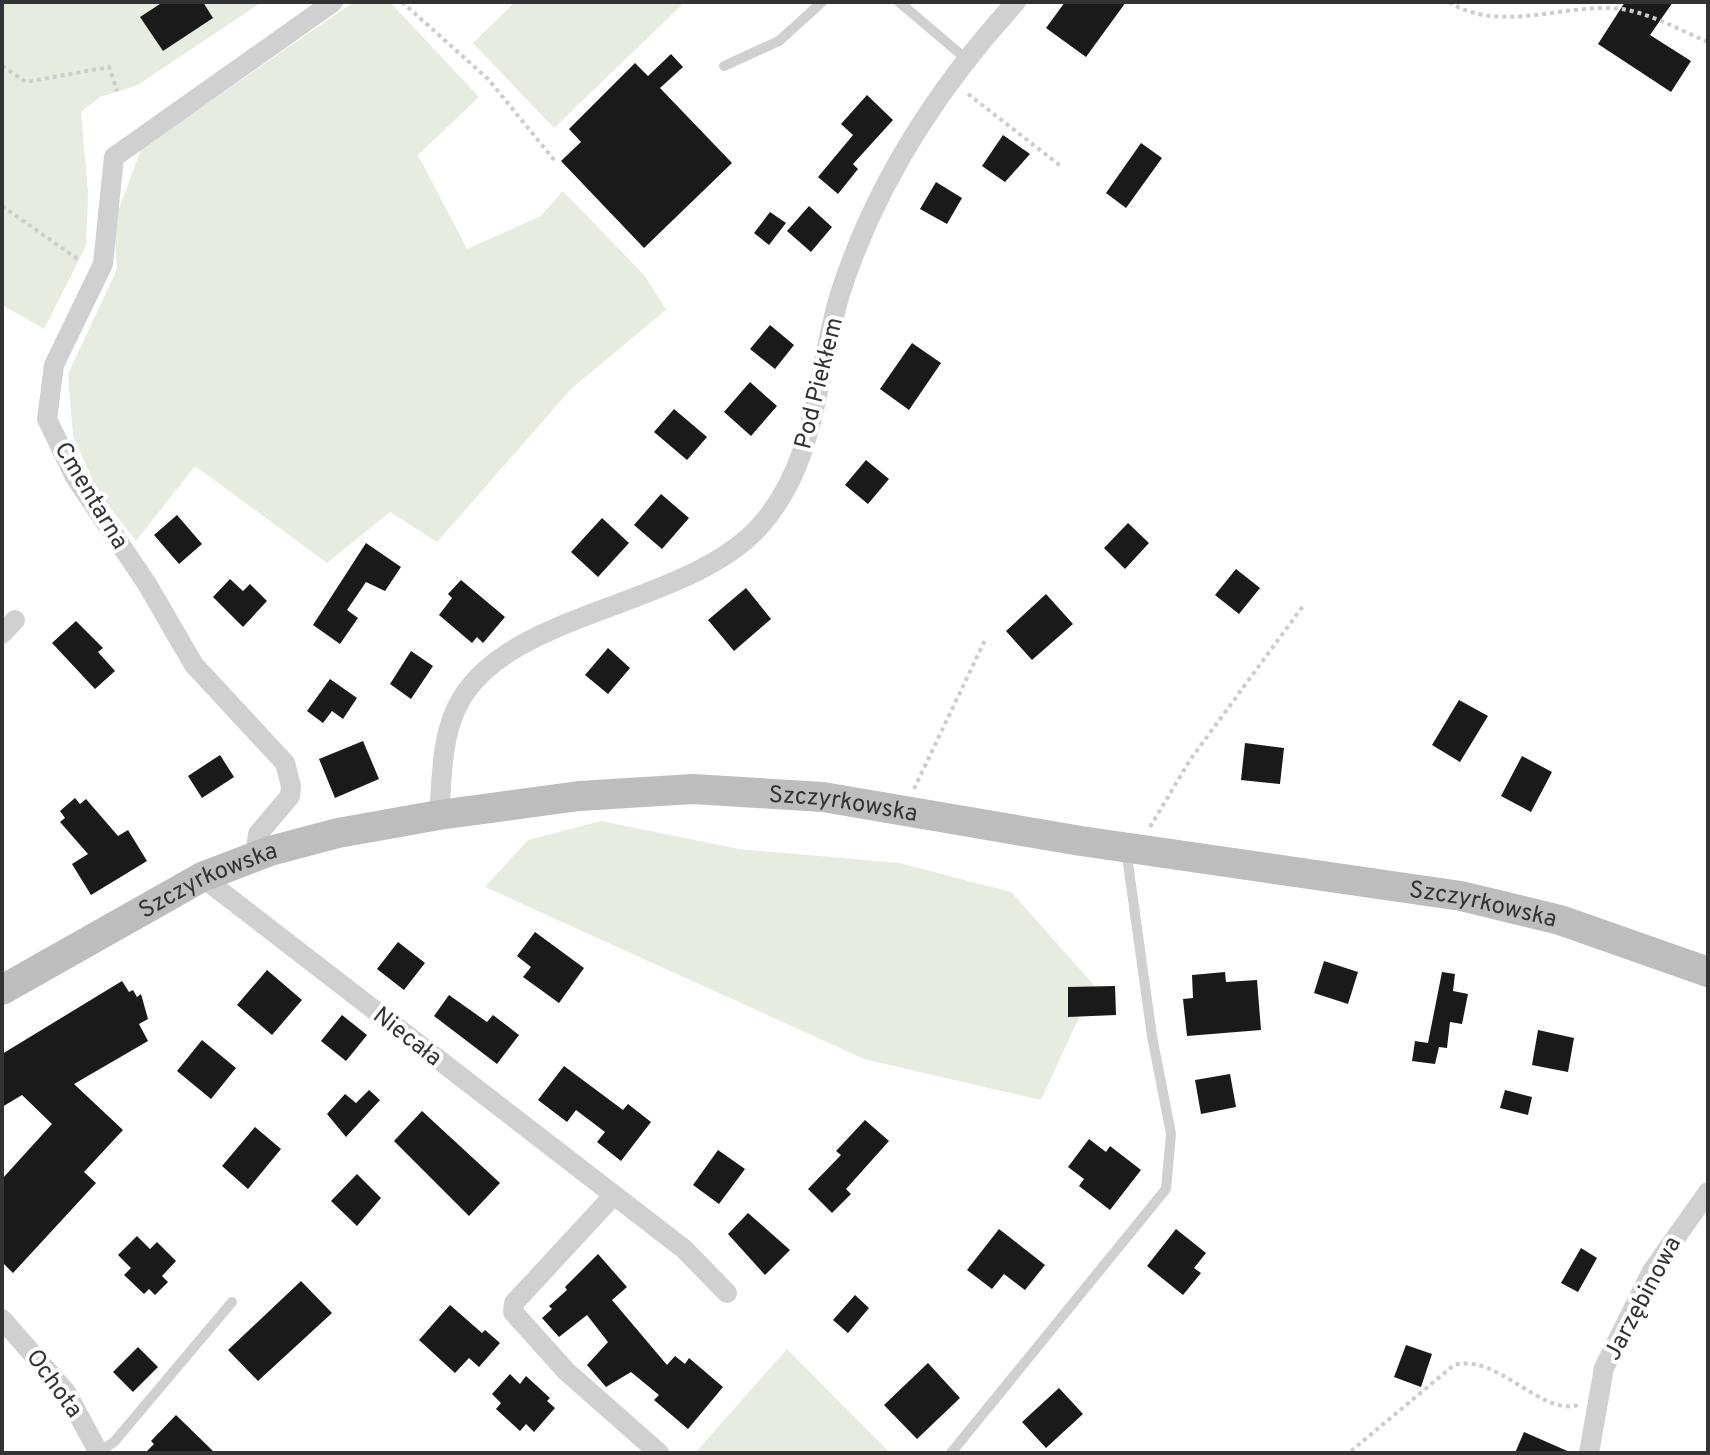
<svg xmlns="http://www.w3.org/2000/svg" width="1710" height="1455" viewBox="0 0 1710 1455" font-family="Overpass,sans-serif">
<rect width="100%" height="100%" fill="#fff"/>
<!-- green -->
<path fill="#e6ecdf" d="M 2,2 L 262,2 L 138,85 L 100,97 L 81,112 L 88,192 L 86,246 L 44,329 L 2,305 Z
M 354,2 L 390,2 L 479,97 L 418,155 L 467,249 L 541,216 L 563,191 L 645,276 L 666,310 L 572,388 L 437,542 L 390,512 L 327,563 L 195,466 L 136,541 L 98,492 L 73,436 L 68,374 L 117,269 L 114,222 L 141,149 Z
M 515,2 L 685,2 L 554,128 L 473,43 Z
M 601,821 L 739,849 L 899,863 L 1011,892 L 1094,985 L 1041,1100 L 864,1059 L 485,887 L 528,840 Z
M 787,1349 L 890,1453 L 695,1453 Z"/>
<!-- building -->
<path fill="#1a1a1a" d="M 163,2 L 203,2 L 213,18 L 163,51 L 140,17 Z
M 1065,2 L 1126,2 L 1086,57 L 1046,28 Z
M 1625,2 L 1673,2 L 1650,35 L 1691,61 L 1671,92 L 1598,44 Z
M 671,54 L 683,67 L 660,88 L 732,163 L 644,248 L 561,161 L 581,142 L 569,129 L 635,63 L 648,76 Z
M 867,95 L 893,120 L 853,164 L 858,169 L 838,194 L 818,177 L 853,135 L 841,124 Z
M 1003,135 L 1030,154 L 1005,182 L 982,166 Z
M 1141,143 L 1162,158 L 1126,208 L 1106,193 Z
M 936,182 L 962,198 L 947,224 L 920,209 Z
M 809,206 L 832,227 L 811,252 L 787,231 Z
M 770,212 L 786,223 L 769,245 L 754,233 Z
M 770,325 L 794,345 L 775,369 L 750,349 Z
M 912,343 L 941,363 L 909,410 L 880,389 Z
M 750,382 L 777,406 L 751,436 L 724,412 Z
M 674,409 L 707,437 L 687,460 L 654,432 Z
M 866,460 L 889,479 L 868,504 L 845,485 Z
M 661,494 L 689,518 L 662,549 L 634,525 Z
M 177,515 L 202,544 L 179,564 L 154,535 Z
M 602,518 L 629,543 L 598,577 L 571,552 Z
M 1128,523 L 1149,543 L 1125,569 L 1104,548 Z
M 366,543 L 401,567 L 385,591 L 366,582 L 347,610 L 358,618 L 340,644 L 313,625 Z
M 1236,569 L 1260,588 L 1239,614 L 1215,595 Z
M 230,579 L 243,591 L 250,584 L 267,601 L 243,627 L 213,597 Z
M 461,580 L 505,617 L 483,643 L 477,637 L 472,643 L 439,615 L 452,598 L 448,594 Z
M 746,588 L 771,619 L 734,651 L 708,620 Z
M 1046,594 L 1073,624 L 1032,660 L 1006,631 Z
M 76,621 L 103,648 L 98,652 L 115,671 L 95,689 L 52,643 Z
M 608,648 L 630,668 L 608,694 L 585,675 Z
M 411,651 L 433,666 L 411,699 L 390,684 Z
M 330,679 L 357,698 L 343,719 L 332,711 L 323,723 L 307,711 Z
M 1459,700 L 1488,716 L 1460,762 L 1432,745 Z
M 363,741 L 379,779 L 335,798 L 319,759 Z
M 1245,743 L 1284,748 L 1280,784 L 1241,780 Z
M 220,755 L 234,777 L 202,798 L 188,776 Z
M 1522,756 L 1552,772 L 1531,812 L 1501,796 Z
M 75,798 L 80,804 L 86,799 L 118,836 L 128,830 L 147,861 L 91,895 L 72,864 L 88,854 L 60,822 L 65,818 L 60,811 Z
M 535,932 L 584,968 L 559,1003 L 523,977 L 531,967 L 517,956 Z
M 398,942 L 425,963 L 404,990 L 377,969 Z
M 1324,961 L 1358,972 L 1348,1004 L 1314,993 Z
M 267,970 L 302,1000 L 272,1035 L 237,1005 Z
M 1225,972 L 1226,982 L 1257,980 L 1261,1030 L 1187,1036 L 1183,999 L 1193,998 L 1192,975 Z
M 1442,972 L 1455,974 L 1453,991 L 1468,994 L 1462,1024 L 1450,1022 L 1447,1048 L 1439,1047 L 1435,1064 L 1412,1061 L 1415,1041 L 1428,1043 Z
M 122,981 L 129,992 L 133,990 L 137,997 L 141,994 L 148,1019 L 139,1024 L 148,1041 L 74,1084 L 123,1130 L 84,1172 L 96,1183 L 13,1273 L 2,1262 L 2,1179 L 52,1124 L 22,1095 L 2,1107 L 2,1054 Z
M 1115,986 L 1116,1015 L 1068,1017 L 1068,987 Z
M 449,995 L 487,1022 L 493,1015 L 519,1035 L 497,1064 L 434,1016 Z
M 342,1015 L 367,1035 L 346,1061 L 321,1041 Z
M 1538,1030 L 1574,1038 L 1568,1072 L 1532,1065 Z
M 202,1040 L 236,1068 L 211,1099 L 177,1071 Z
M 564,1066 L 623,1110 L 628,1104 L 651,1122 L 621,1161 L 597,1142 L 605,1132 L 576,1110 L 567,1122 L 538,1100 Z
M 1230,1074 L 1236,1107 L 1201,1114 L 1195,1080 Z
M 369,1090 L 380,1100 L 346,1137 L 327,1114 L 345,1094 L 356,1103 Z
M 1505,1090 L 1532,1097 L 1528,1115 L 1500,1108 Z
M 422,1111 L 500,1183 L 469,1216 L 394,1141 Z
M 865,1120 L 889,1141 L 846,1189 L 851,1194 L 832,1213 L 808,1189 L 841,1155 L 836,1151 Z
M 255,1127 L 281,1149 L 248,1189 L 222,1166 Z
M 1089,1139 L 1106,1152 L 1110,1146 L 1141,1170 L 1110,1210 L 1079,1186 L 1084,1179 L 1068,1167 Z
M 718,1150 L 745,1169 L 719,1204 L 693,1185 Z
M 357,1174 L 381,1198 L 357,1226 L 331,1201 Z
M 748,1213 L 790,1250 L 765,1275 L 728,1234 Z
M 999,1229 L 1045,1265 L 1025,1290 L 1004,1274 L 992,1289 L 967,1270 Z
M 1176,1229 L 1206,1253 L 1194,1268 L 1201,1273 L 1183,1295 L 1147,1266 Z
M 137,1236 L 150,1249 L 157,1242 L 176,1261 L 162,1276 L 168,1282 L 155,1295 L 149,1289 L 144,1294 L 124,1275 L 131,1268 L 118,1255 Z
M 1581,1248 L 1597,1258 L 1578,1292 L 1561,1283 Z
M 598,1254 L 627,1287 L 612,1300 L 667,1365 L 675,1356 L 685,1364 L 689,1358 L 723,1387 L 688,1429 L 654,1400 L 659,1395 L 631,1372 L 606,1387 L 587,1365 L 608,1342 L 587,1315 L 559,1337 L 542,1318 L 552,1309 L 549,1306 L 567,1290 L 565,1287 Z
M 301,1281 L 332,1313 L 258,1381 L 228,1350 Z
M 855,1295 L 869,1308 L 848,1333 L 833,1320 Z
M 450,1305 L 482,1333 L 485,1330 L 500,1343 L 479,1367 L 469,1358 L 455,1373 L 419,1340 Z
M 1406,1345 L 1432,1354 L 1421,1387 L 1394,1377 Z
M 138,1347 L 158,1367 L 133,1392 L 113,1372 Z
M 928,1363 L 960,1398 L 917,1439 L 884,1405 Z
M 510,1374 L 520,1384 L 526,1376 L 550,1398 L 547,1401 L 555,1408 L 534,1432 L 526,1424 L 520,1431 L 496,1409 L 501,1403 L 492,1394 Z
M 1059,1388 L 1083,1414 L 1046,1448 L 1022,1422 Z
M 176,1415 L 215,1453 L 145,1453 L 154,1444 L 151,1441 Z
M 1524,1432 L 1572,1453 L 1515,1453 Z"/>
<g fill="none" stroke-linecap="round" stroke-linejoin="round">
<!-- path -->
<path stroke="#cdcdcd" stroke-width="4" stroke-dasharray="4 4" stroke-linecap="butt" d="M 402,2 L 488,79 L 555,161
M 1449,2 C 1497,32 1555,7 1608,8 C 1642,8 1677,29 1708,42
M 2,66 L 26,82 L 109,67 L 117,91
M 968,94 L 1062,167
M 2,206 L 79,260
M 914,789 L 985,640
M 1150,827 L 1190,760 L 1303,606
M 1351,1451 L 1454,1365 C 1498,1353 1540,1416 1578,1405"/>
<!-- service -->
<path stroke="#d0d0d0" stroke-width="10" d="M 899,2 L 965,58
M 724,66 L 779,41 L 822,2
M 99,1452 L 114,1442 L 232,1302
M 951,1453 L 1166,1189 L 1171,1134 L 1152,1036 L 1126,849"/>
<!-- minor -->
<path stroke="#d0d0d0" stroke-width="20" d="M 2,634 L 15,620
M 439,815 C 442,780 441,741 456,709 C 501,610 686,609 760,526 C 818,461 816,373 840,294 C 875,185 939,86 1016,2
M 255,856 L 258,834 L 290,796 L 291,786 L 285,763 L 194,665 L 147,584 L 75,477 L 47,419 L 54,365 L 103,264 L 114,157 L 333,2
M 202,877 L 614,1195 L 514,1303 L 513,1312 L 566,1371 L 659,1453
M 614,1195 L 684,1249 L 727,1293
M 2,1319 L 66,1392 L 99,1453
M 1589,1453 L 1604,1368 L 1652,1271 L 1708,1192"/>
<!-- secondary -->
<path stroke="#bdbdbd" stroke-width="30" id="s1" d="M 2,990 L 202,877 L 270,851 L 338,833 L 439,815 L 579,796 L 693,789 L 823,797 L 1081,841 L 1461,896 L 1560,920 L 1708,972"/>
</g>
<g text-anchor="middle" stroke-width="8" stroke-linejoin="round" paint-order="stroke">
<!-- street labels -->
<g font-size="24" fill="#333" stroke="#fff">
<text transform="translate(818 383) rotate(-76)" y="8">Pod Piekłem</text>
<text transform="translate(92 495) rotate(59)" y="8">Cmentarna</text>
<text dy="8" stroke="none"><textPath href="#s1" startOffset="882">Szczyrkowska</textPath></text>
<text dy="8" stroke="none"><textPath href="#s1" startOffset="234">Szczyrkowska</textPath></text>
<text dy="8" stroke="none"><textPath href="#s1" startOffset="1530">Szczyrkowska</textPath></text>
<text transform="translate(408 1036) rotate(38)" y="8">Niecała</text>
<text transform="translate(1642 1298) rotate(-62)" y="8">Jarzębinowa</text>
<text transform="translate(55 1383) rotate(54)" y="8">Ochota</text>
</g>
</g>
<!-- border -->
<rect width="1710" height="1455" fill="none" stroke="#333333" stroke-width="8"/>
</svg>
